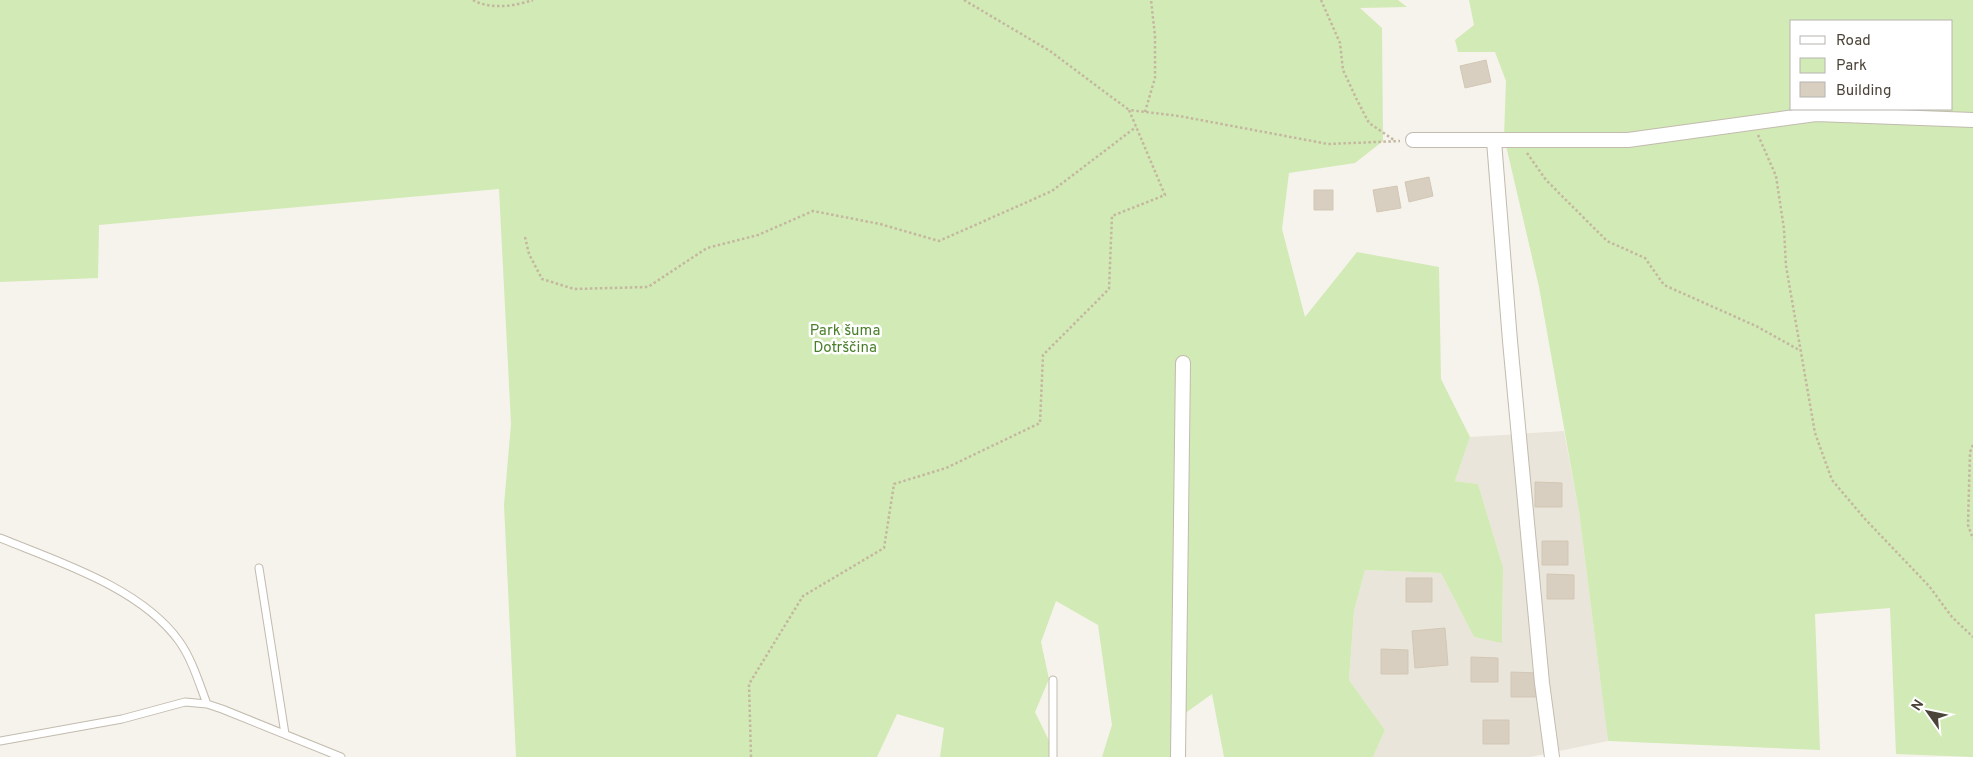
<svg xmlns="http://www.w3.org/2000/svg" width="1973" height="757" viewBox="0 0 1973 757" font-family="Overpass,sans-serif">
<rect width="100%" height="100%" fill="#f6f3ec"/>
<!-- residential -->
<path fill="#eae5da" d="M 1564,431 L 1579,512 L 1608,741 L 1530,757 L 1373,757 L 1385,730 L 1349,680 L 1354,611 L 1365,570 L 1441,573 L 1474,637 L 1502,642 L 1503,567 L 1478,484 L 1455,481 L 1470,437 Z"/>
<!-- green -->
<path fill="#d2eab5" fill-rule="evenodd" d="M 0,0 L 1398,0 L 1407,7 L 1360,8 L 1382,28 L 1383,141 L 1355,163 L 1289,173 L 1282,229 L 1305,317 L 1357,252 L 1439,267 L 1441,379 L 1470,437 L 1455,481 L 1478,484 L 1503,567 L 1502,643 L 1474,637 L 1441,573 L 1365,570 L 1354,611 L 1349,680 L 1385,730 L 1373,757 L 1224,757 L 1212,694 L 1184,714 L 1176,757 L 1102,757 L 1112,725 L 1098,625 L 1056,601 L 1041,642 L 1049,679 L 1035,712 L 1057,757 L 940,757 L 944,728 L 897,714 L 877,757 L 516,757 L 504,505 L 511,424 L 499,189 L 99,225 L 98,278 L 0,282 Z
M 1469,0 L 1973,0 L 1973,757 L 1896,754 L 1890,608 L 1815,614 L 1820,750 L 1608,741 L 1579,512 L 1539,287 L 1504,137 L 1506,81 L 1495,52 L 1458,52 L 1455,40 L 1474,25 ZM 1792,21 L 1952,21 L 1952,109 L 1792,109 Z"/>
<!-- building -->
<path fill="#d8cfc1" stroke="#d3c7b4" d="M 1486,60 L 1491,82 L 1465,88 L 1460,66 Z
M 1429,177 L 1433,196 L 1409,202 L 1405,182 Z
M 1397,186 L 1401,208 L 1377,212 L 1373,190 Z
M 1314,190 L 1333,190 L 1333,210 L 1314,210 Z
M 1535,482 L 1562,483 L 1562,507 L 1535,507 Z
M 1542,541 L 1568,541 L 1568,565 L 1542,565 Z
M 1547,574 L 1574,575 L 1574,599 L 1547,599 Z
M 1406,578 L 1432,578 L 1432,602 L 1406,602 Z
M 1445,628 L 1448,665 L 1415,668 L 1412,631 Z
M 1381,649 L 1408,650 L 1408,674 L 1381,674 Z
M 1471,657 L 1498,658 L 1498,682 L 1471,682 Z
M 1511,672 L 1538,673 L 1537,697 L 1511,697 Z
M 1483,720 L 1509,720 L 1509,744 L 1483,744 Z"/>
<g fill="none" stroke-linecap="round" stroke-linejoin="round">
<!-- service casing -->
<g stroke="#c2bbae" stroke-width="9">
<path id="service" d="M 0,538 C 59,562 141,588 179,641 C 192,659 199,683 207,704
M 259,568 L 285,734
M 0,741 L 122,719 L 185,702 L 207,704 L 222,709 L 341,757
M 1053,757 L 1053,680"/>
</g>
<!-- minor casing -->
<g stroke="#c2bbae" stroke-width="16">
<path id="minor" d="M 1413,140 L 1628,140 L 1816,114 L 1973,120
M 1494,141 L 1510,341 L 1542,683 L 1552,757
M 1178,757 L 1183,363"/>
</g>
<!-- path -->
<path stroke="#c4b79f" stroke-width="2.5" stroke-dasharray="2.5 2.5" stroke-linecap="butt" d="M 473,0 C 490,10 515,6 533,0
M 964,0 L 1050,51 L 1129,110
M 1321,0 L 1340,43 L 1343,70 L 1357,100 L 1369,123 L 1394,140
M 1145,112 L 1155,78 L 1155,36 L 1151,0
M 1758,135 L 1776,176 L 1784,229 L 1786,266 L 1815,433 L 1832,480 L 1865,519 L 1929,586 L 1952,617 L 1973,637
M 1527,153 L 1546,180 L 1607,241 L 1645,258 L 1664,285 L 1756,326 L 1801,351
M 525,237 L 529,254 L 542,279 L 574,289 L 648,287 L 707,248 L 758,235 L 813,211 L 880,224 L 939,241 L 1052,191 L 1136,127
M 1973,445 L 1970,452 L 1968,525 L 1973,539
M 751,757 L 749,684 L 803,596 L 884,548 L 894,484 L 946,468 L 1040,423 L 1043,355 L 1109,289 L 1112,216 L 1165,195 L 1129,110 L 1179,116 L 1328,144 L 1400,141"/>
<!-- service -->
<use href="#service" stroke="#fff" stroke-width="7"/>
<!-- minor -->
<use href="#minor" stroke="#fff" stroke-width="14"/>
</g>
<g text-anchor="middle" stroke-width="5" stroke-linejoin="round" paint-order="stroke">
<!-- park labels -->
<g font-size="15" fill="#4a7f2a" stroke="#fff">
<text x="845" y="335">Park šuma<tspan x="845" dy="17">Dotrščina</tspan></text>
</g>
</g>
<!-- legend -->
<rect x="1790" y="20" width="162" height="90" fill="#ffffff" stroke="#b7b4b0"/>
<rect x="1800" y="36" width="25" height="8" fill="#ffffff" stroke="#b7b4b0"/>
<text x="1836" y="45" font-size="15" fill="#4b4439">Road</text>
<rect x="1800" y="58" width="25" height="15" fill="#d2eab5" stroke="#b7b4b0"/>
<text x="1836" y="70" font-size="15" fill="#4b4439">Park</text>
<rect x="1800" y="82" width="25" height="15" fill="#d8cfc1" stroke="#b7b4b0"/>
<text x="1836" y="95" font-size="15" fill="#4b4439">Building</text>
<!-- north arrow -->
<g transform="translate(1928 712) rotate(303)" stroke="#ffffff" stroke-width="4" paint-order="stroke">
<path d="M0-4L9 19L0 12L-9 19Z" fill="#4b4439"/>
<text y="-8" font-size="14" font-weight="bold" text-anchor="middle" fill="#4b4439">N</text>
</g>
</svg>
